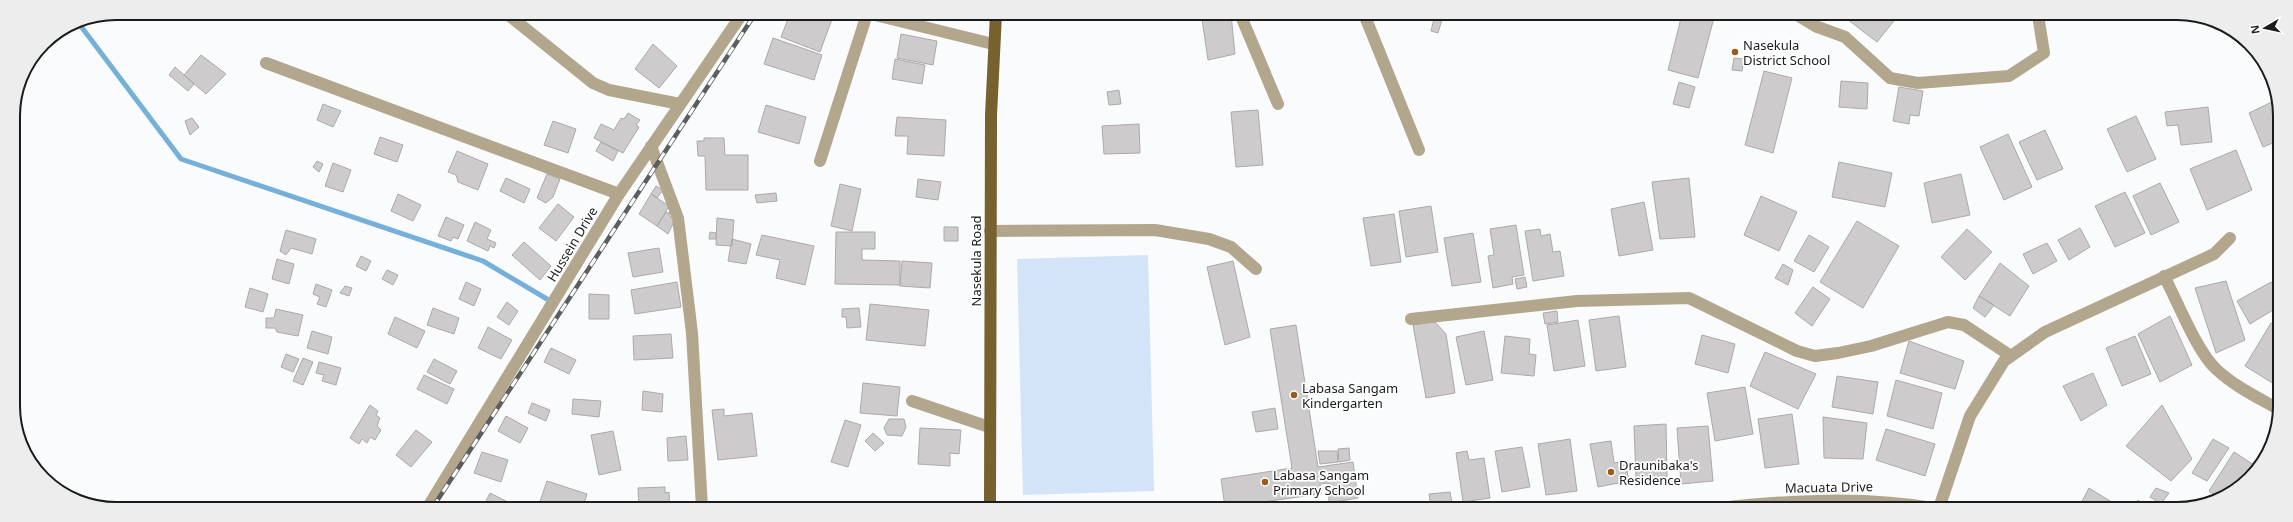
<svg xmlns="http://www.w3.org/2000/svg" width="2293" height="522" viewBox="0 0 2293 522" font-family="'Noto Sans',sans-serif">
<rect width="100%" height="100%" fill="#f9fbfd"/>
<!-- green -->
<path fill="#d3e4f9" d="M 1148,255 L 1154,491 L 1023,495 L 1017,259 Z"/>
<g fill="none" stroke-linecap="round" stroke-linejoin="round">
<!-- stream -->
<path stroke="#75b0da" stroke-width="5" d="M 77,21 L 181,159 L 483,261 L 552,302"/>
</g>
<!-- building -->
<path fill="#cecbcd" stroke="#aca9aa" d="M 790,14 L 817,14 L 832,19 L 820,52 L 781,37 Z
M 1231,14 L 1235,54 L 1208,60 L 1202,19 Z
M 1682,14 L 1715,14 L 1698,78 L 1668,70 Z
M 1435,15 L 1443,16 L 1438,33 L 1431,31 Z
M 1850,15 L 1894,15 L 1897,17 L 1877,42 L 1847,19 Z
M 901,34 L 937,41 L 933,65 L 897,58 Z
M 773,38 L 822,55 L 814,80 L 764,64 Z
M 653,44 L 677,66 L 659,88 L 635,69 Z
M 201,55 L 226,74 L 206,94 L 184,75 Z
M 1734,58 L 1744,59 L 1742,71 L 1732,70 Z
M 895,59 L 925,65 L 922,84 L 892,79 Z
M 175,67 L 194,84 L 188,91 L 169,75 Z
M 1764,71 L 1792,78 L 1773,153 L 1745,145 Z
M 1841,81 L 1868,83 L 1867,109 L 1839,107 Z
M 1679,82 L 1695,87 L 1689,108 L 1673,104 Z
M 1899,87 L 1923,91 L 1919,116 L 1910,115 L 1909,124 L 1893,121 Z
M 1119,90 L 1121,104 L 1109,105 L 1107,92 Z
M 2276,100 L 2278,105 L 2278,141 L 2263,147 L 2249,113 Z
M 323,104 L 341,111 L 333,127 L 317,120 Z
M 766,105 L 806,117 L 799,144 L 758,132 Z
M 2208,107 L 2212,142 L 2181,145 L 2178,125 L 2167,126 L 2165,112 Z
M 1258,110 L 1263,165 L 1236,167 L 1231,112 Z
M 628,113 L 640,120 L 636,125 L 639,127 L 623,153 L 594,138 L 601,124 L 614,130 L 621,118 L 624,119 Z
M 2136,116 L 2156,159 L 2127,172 L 2107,129 Z
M 897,117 L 946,120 L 944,156 L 907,154 L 908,136 L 895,136 Z
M 192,118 L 199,127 L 190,135 L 185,121 Z
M 553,121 L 576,129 L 568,153 L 544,145 Z
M 1139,124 L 1140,153 L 1104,154 L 1102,126 Z
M 2045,130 L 2063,169 L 2037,180 L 2019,142 Z
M 2008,134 L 2032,187 L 2004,200 L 1980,147 Z
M 380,137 L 403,145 L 397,162 L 374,154 Z
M 704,138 L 724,138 L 725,155 L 748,155 L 748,190 L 706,190 L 705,156 L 698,156 L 697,141 L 704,141 Z
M 601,142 L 618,151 L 613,161 L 596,151 Z
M 2236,150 L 2252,190 L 2207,210 L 2190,169 Z
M 457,151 L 488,164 L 478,190 L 458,182 L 456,175 L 448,172 Z
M 317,161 L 323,164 L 319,172 L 313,167 Z
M 1839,162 L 1892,173 L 1885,207 L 1832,197 Z
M 333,163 L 351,170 L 343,192 L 325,186 Z
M 547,174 L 560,179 L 553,197 L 546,203 L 537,198 Z
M 1961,174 L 1970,215 L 1932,223 L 1924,183 Z
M 506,178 L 530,189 L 524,203 L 500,191 Z
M 1689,178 L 1695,237 L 1660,239 L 1652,182 Z
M 918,179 L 941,182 L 938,200 L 916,197 Z
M 2160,183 L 2179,222 L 2151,235 L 2133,196 Z
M 840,184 L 861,189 L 852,231 L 831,226 Z
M 656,186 L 663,190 L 657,198 L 651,194 Z
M 2125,192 L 2145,233 L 2115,247 L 2095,206 Z
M 776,193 L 777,201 L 757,203 L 755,195 Z
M 398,194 L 421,205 L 413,221 L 391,211 Z
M 651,194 L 669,206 L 657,226 L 639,214 Z
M 1761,196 L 1797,212 L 1779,251 L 1744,235 Z
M 1644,202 L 1653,250 L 1619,256 L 1611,209 Z
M 558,204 L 574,217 L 556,241 L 539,228 Z
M 1431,206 L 1438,252 L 1406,257 L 1399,211 Z
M 666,212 L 670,213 L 669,216 L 675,220 L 668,234 L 657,226 Z
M 1394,214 L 1401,262 L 1371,266 L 1363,218 Z
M 446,217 L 464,225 L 458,239 L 453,237 L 451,241 L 438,236 Z
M 717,218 L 734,220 L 732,246 L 716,245 Z
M 1857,221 L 1899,246 L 1863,308 L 1820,282 Z
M 475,222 L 491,230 L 487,239 L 496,243 L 494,248 L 490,246 L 488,251 L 467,241 Z
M 1516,225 L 1524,275 L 1512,277 L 1513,284 L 1493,288 L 1488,256 L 1494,255 L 1490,229 Z
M 944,227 L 958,227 L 958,241 L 944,241 Z
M 2080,228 L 2090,247 L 2069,260 L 2058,240 Z
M 1540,229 L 1541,236 L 1550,234 L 1553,252 L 1560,251 L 1564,276 L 1533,281 L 1525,231 Z
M 1967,229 L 1992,252 L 1965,280 L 1941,257 Z
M 286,230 L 316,239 L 312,254 L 291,248 L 286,255 L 280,251 Z
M 710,232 L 716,233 L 716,239 L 709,239 Z
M 836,232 L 875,232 L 875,249 L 862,249 L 862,260 L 900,261 L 900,285 L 835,284 Z
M 1473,233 L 1481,282 L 1452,286 L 1444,238 Z
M 762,235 L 814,246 L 805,285 L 776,278 L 780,260 L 756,255 Z
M 1809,235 L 1829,247 L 1814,272 L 1794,261 Z
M 732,239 L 751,244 L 746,264 L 728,261 Z
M 524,242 L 551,266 L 540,280 L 512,255 Z
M 2047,243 L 2057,261 L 2033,274 L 2023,254 Z
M 659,248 L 663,272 L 633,277 L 628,253 Z
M 361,256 L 371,261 L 366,271 L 356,266 Z
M 277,259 L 294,264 L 289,284 L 272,279 Z
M 902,261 L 932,263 L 930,288 L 900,286 Z
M 1233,261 L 1250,337 L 1225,345 L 1207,267 Z
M 2000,263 L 2029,286 L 2010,316 L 1979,296 Z
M 1783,264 L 1793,270 L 1788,285 L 1775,278 Z
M 387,270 L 398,275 L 393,285 L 382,279 Z
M 1525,277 L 1527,287 L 1517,289 L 1515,279 Z
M 2226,281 L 2245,340 L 2216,353 L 2195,288 Z
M 466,282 L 481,289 L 474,306 L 459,299 Z
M 677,282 L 681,307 L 635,314 L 631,290 Z
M 2271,282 L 2278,294 L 2278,307 L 2250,324 L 2237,301 Z
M 316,284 L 332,290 L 326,307 L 317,304 L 320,297 L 313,294 Z
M 345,286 L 352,288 L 349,296 L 340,293 Z
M 1813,287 L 1830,299 L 1812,326 L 1795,313 Z
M 250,288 L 268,294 L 263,312 L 245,307 Z
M 589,294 L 609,295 L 609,319 L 589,319 Z
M 1979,296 L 1994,305 L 1985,317 L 1973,308 Z
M 507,302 L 518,311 L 509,325 L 497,317 Z
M 870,304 L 929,310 L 925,346 L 866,340 Z
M 433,308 L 459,318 L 454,334 L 427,325 Z
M 859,308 L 861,327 L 847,328 L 846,317 L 842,317 L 842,309 Z
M 276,309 L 303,315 L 298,336 L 277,332 L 275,328 L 266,328 L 266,318 L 274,318 Z
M 1557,311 L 1558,322 L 1545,324 L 1543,313 Z
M 1619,316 L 1626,367 L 1596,371 L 1589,320 Z
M 2170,316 L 2192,365 L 2160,382 L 2138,334 Z
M 395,317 L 425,331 L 417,348 L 388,334 Z
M 1578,320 L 1585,366 L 1554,371 L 1547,325 Z
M 1435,322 L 1446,334 L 1455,393 L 1426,398 L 1413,325 Z
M 2271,323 L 2278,328 L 2278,378 L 2274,384 L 2245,366 Z
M 1296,325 L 1318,467 L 1353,462 L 1358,498 L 1329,503 L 1328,483 L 1320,484 L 1321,494 L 1225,507 L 1221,479 L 1292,468 L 1270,329 Z
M 488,327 L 512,340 L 501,359 L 478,348 Z
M 312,331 L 332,337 L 328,354 L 307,348 Z
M 1484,331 L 1493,380 L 1466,385 L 1456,337 Z
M 671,334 L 673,358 L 634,360 L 633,336 Z
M 1702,335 L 1735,344 L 1728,373 L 1695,364 Z
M 1505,336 L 1530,339 L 1529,354 L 1536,355 L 1534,376 L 1501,373 Z
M 2135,336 L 2151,374 L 2122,386 L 2106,348 Z
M 1909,341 L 1964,361 L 1955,389 L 1900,373 Z
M 551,348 L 576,360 L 569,374 L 544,362 Z
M 1765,352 L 1816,374 L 1798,409 L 1750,386 Z
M 286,354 L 299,359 L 293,372 L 281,367 Z
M 303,358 L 313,362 L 303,385 L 293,381 Z
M 434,359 L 457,371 L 450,384 L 427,372 Z
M 319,362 L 341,368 L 336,385 L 322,381 L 324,375 L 316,373 Z
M 2093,373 L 2107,405 L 2081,421 L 2063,386 Z
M 424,375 L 454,389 L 447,404 L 417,389 Z
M 1837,376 L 1878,382 L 1873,414 L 1832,407 Z
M 1896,380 L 1942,393 L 1933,429 L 1887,416 Z
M 863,383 L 900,387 L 897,416 L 860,413 Z
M 1745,387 L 1753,434 L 1715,441 L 1707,393 Z
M 643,391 L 663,394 L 662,412 L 642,410 Z
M 573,399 L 601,401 L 599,417 L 572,414 Z
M 532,403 L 550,410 L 546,421 L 528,413 Z
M 370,405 L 378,411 L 376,415 L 380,418 L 377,426 L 381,430 L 375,440 L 370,437 L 367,443 L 362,439 L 359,444 L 350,438 Z
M 2162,405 L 2192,459 L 2171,481 L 2126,446 Z
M 1275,408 L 1278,429 L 1256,432 L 1252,412 Z
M 724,409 L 724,416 L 752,413 L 757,456 L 718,460 L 712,410 Z
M 1792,414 L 1799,464 L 1765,468 L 1758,419 Z
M 506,416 L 528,428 L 520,443 L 498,431 Z
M 1823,417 L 1867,423 L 1863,459 L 1824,458 Z
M 889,419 L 904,419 L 906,427 L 902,436 L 887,435 L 884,428 Z
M 845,420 L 861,425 L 848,467 L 831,462 Z
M 1666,424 L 1667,477 L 1636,479 L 1634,426 Z
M 1708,426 L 1713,481 L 1681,484 L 1677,428 Z
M 920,428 L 961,430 L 959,454 L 950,453 L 950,466 L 918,464 Z
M 1886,429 L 1935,444 L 1925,476 L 1876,460 Z
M 416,430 L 432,442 L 411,467 L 396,455 Z
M 613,431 L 621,470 L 599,475 L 591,435 Z
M 873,433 L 884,443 L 875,451 L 865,441 Z
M 686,436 L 688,460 L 668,461 L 667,438 Z
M 1570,439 L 1577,491 L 1546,495 L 1538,444 Z
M 2213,439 L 2229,448 L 2207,481 L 2192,473 Z
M 1611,441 L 1614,463 L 1625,461 L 1629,481 L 1598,487 L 1590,444 Z
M 1522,447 L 1530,487 L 1502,492 L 1495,451 Z
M 1349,448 L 1350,460 L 1339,462 L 1338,449 Z
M 1318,451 L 1337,451 L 1338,462 L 1320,464 Z
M 1467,451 L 1469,460 L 1484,458 L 1490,498 L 1463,502 L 1456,453 Z
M 482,452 L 508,460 L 501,482 L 474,473 Z
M 2234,452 L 2257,467 L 2245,483 L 2220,499 L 2209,491 Z
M 547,481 L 587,494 L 583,507 L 538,507 Z
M 665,487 L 665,493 L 669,492 L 670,508 L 639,508 L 638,488 Z
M 2089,488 L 2118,506 L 2117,509 L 2078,509 Z
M 2156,488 L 2169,493 L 2161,504 L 2150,497 Z
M 1450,492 L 1453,508 L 1431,508 L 1429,494 Z
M 490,493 L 512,504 L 511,507 L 483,507 Z
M 2138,500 L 2148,509 L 2131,509 Z
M 907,502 L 939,502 L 938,508 L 907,508 Z"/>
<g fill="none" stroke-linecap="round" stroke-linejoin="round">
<!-- minor -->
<path stroke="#b2a68c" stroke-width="12" d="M 506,13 L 593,83 L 609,90 L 680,104
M 871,14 L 993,44
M 1240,14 L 1278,104
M 1364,14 L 1419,150
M 1797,15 L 1815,26 L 1845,37 L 1890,78 L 1918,83 L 2009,76 L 2044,53 L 2038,15
M 266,63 L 619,194
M 651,146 L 678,218 L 692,333 L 702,508
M 820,161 L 867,14
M 990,231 L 1155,230 L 1209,239 L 1231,247 L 1256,269
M 2164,276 C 2178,302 2196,350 2216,369 C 2234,386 2257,397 2278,409
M 1411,319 L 1577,301 L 1689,298 L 1797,351 L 1815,356 L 1838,353 L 1871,346 L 1948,322 L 1964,325 L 2011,356
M 912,401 L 989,427
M 428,507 L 619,194 L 742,14
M 1719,508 C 1792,500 1866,496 1939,509
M 1939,508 L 1970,416 L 2004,361 L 2045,332 L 2214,254 L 2230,238"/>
<!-- major -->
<path stroke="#76612f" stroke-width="12" d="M 990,508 L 991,115 L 996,14"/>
<!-- rail casing -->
<g stroke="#5b5d5e" stroke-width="4.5">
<path id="rail" d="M 433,507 L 755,14"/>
</g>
<!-- rail -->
<use href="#rail" stroke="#fff" stroke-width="3" stroke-dasharray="9" stroke-linecap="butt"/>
</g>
<!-- markers -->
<g fill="#975d1b" stroke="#fff" stroke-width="1.5">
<circle cx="1735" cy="52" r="4"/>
<circle cx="1294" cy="395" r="4"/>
<circle cx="1611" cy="472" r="4"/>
<circle cx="1265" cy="482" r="4"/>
</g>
<g text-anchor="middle" stroke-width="3.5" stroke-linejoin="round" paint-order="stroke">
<!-- poi labels -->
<g font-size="13" fill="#1a1b1c" stroke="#fff" text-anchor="start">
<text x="1743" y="50">Nasekula<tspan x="1743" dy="15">District School</tspan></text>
<text x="1302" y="393">Labasa Sangam<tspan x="1302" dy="15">Kindergarten</tspan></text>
<text x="1619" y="470">Draunibaka's<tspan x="1619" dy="15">Residence</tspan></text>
<text x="1273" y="480">Labasa Sangam<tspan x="1273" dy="15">Primary School</tspan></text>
</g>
<!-- street labels -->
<g font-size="13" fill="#1a1b1c" stroke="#fff">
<text transform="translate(572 244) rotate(-59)" y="5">Hussein Drive</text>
<text transform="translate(976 261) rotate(-90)" y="5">Nasekula Road</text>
<text transform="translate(1829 487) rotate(-1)" y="5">Macuata Drive</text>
</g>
</g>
<!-- crop -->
<path d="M0 0H2293V522H0ZM116 20H2177A96 96 0 0 1 2273 116V406A96 96 0 0 1 2177 502H116A96 96 0 0 1 20 406V116A96 96 0 0 1 116 20Z" fill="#ededed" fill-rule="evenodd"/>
<path fill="none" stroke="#1a1b1c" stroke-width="2" d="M116 20H2177A96 96 0 0 1 2273 116V406A96 96 0 0 1 2177 502H116A96 96 0 0 1 20 406V116A96 96 0 0 1 116 20Z"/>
<!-- north arrow -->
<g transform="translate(2265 28) rotate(261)" stroke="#ffffff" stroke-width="3" paint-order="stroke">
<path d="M0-3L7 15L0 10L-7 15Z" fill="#1a1b1c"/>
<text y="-6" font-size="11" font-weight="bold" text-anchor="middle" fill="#1a1b1c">N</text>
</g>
</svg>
